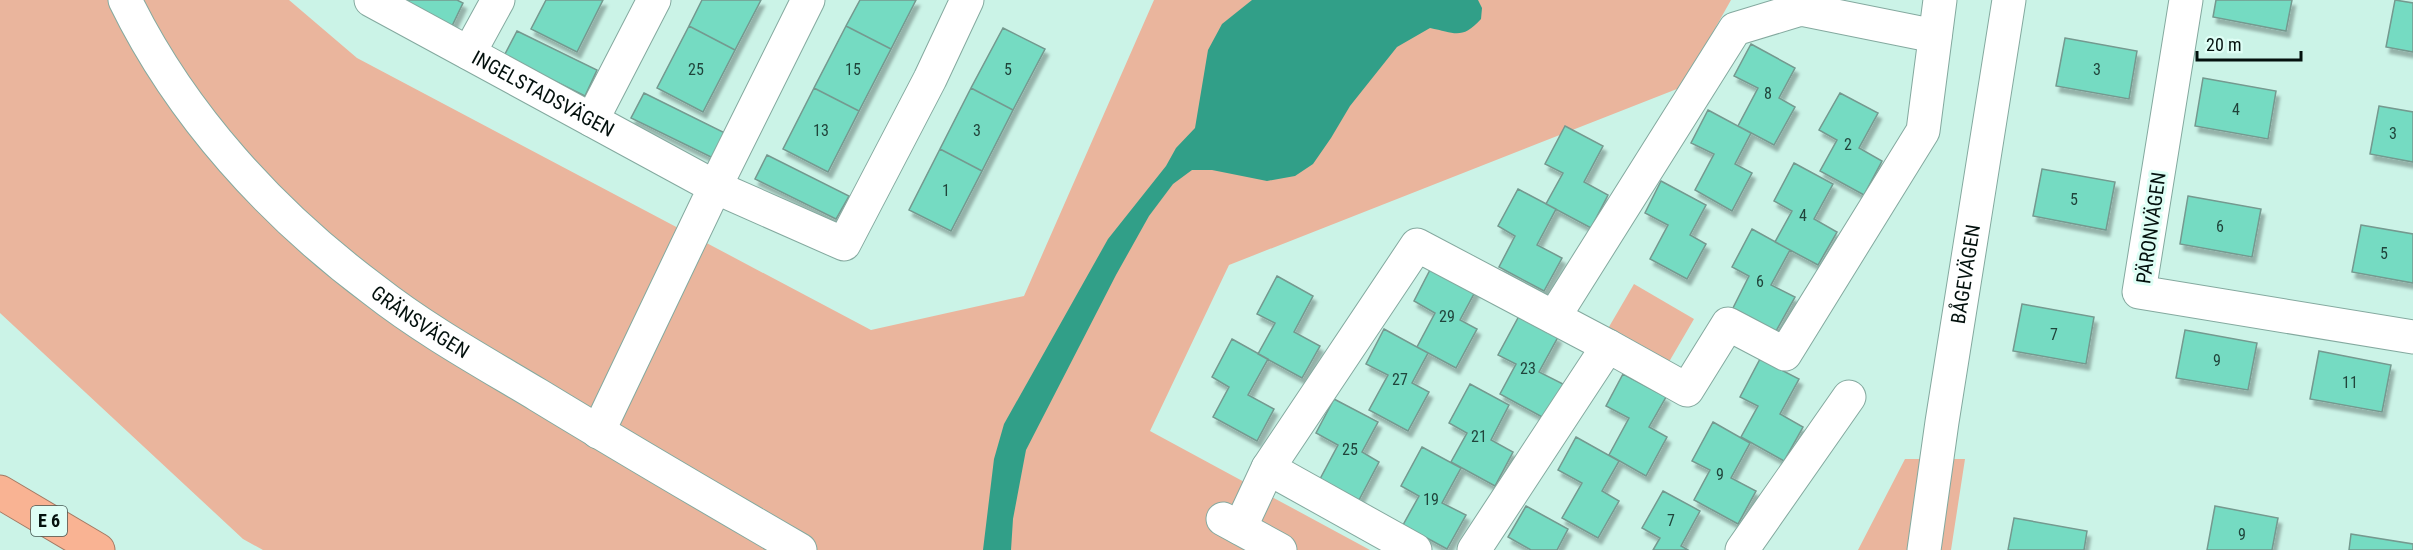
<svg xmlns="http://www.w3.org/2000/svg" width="2413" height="550" viewBox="0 0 2413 550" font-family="'Roboto Condensed',sans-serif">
<defs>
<filter id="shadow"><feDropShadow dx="3.5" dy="6" stdDeviation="1.5" flood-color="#0004"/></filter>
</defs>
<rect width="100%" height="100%" fill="#cbf3e7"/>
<!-- green -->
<path fill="#eab59d" d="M 0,0 L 289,0 L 357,58 L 871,330 L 1024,296 L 1154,0 L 1731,0 L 1682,87 L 1229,265 L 1150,431 L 1370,550 L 263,550 L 243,539 L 0,313 Z
M 1634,284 L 1694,319 L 1666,367 L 1606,332 Z
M 1905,459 L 1965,459 L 1951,550 L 1858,550 Z"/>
<!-- water -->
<path fill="#319f88" d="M 1252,0 L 1478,0 L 1482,8 L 1481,19 C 1462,40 1455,33 1430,28 L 1397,47 L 1350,106 L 1331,138 L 1313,164 L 1295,176 L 1267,181 L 1212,170 L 1192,170 L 1173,184 L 1149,216 L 1116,275 L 1026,450 L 1013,519 L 1011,550 L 983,550 L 994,459 L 1004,424 L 1108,239 L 1166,166 L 1176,148 L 1195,128 L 1208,50 L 1222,24 Z"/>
<!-- building -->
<path fill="#74dbc2" stroke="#74998f" stroke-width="1.5" filter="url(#shadow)" d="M 395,0 L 457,0 L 463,3 L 451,28 Z
M 546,0 L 603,0 L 577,52 L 531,29 Z
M 702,0 L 761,0 L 735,50 L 689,26 Z
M 860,0 L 916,0 L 891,49 L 846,26 Z
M 2216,0 L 2292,0 L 2286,31 L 2213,17 Z
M 2395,0 L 2413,3 L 2413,52 L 2386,47 Z
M 689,26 L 735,50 L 703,112 L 657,88 Z
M 846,26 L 891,49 L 859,111 L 814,88 Z
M 1003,28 L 1045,49 L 1013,110 L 971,88 Z
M 517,31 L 597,70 L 585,96 L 504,56 Z
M 2065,38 L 2137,51 L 2129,99 L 2056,86 Z
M 1751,44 L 1795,68 L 1779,98 L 1795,107 L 1774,145 L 1738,126 L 1758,88 L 1734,76 Z
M 2203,78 L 2276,91 L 2268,139 L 2195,126 Z
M 814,88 L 859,111 L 828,172 L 783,149 Z
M 971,88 L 1013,110 L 982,171 L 940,149 Z
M 644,93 L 725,133 L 713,158 L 631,118 Z
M 1840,93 L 1878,113 L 1859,148 L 1882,161 L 1864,195 L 1820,171 L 1837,140 L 1819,130 Z
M 2379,106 L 2413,112 L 2413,162 L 2370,154 Z
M 1708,110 L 1751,133 L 1735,164 L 1752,173 L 1732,211 L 1695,190 L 1714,154 L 1691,143 Z
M 1565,126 L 1603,146 L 1584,182 L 1608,195 L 1591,228 L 1546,204 L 1563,173 L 1545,164 Z
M 940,149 L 982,171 L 951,231 L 909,210 Z
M 767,155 L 849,196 L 836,219 L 755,179 Z
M 1794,163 L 1833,184 L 1814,219 L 1837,232 L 1818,265 L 1775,242 L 1792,211 L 1774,201 Z
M 2042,169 L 2115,182 L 2106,230 L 2033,216 Z
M 1661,181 L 1706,205 L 1690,235 L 1706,244 L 1687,279 L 1650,259 L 1668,225 L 1645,213 Z
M 1518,189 L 1556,209 L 1537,245 L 1562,258 L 1544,291 L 1499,267 L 1515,236 L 1498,226 Z
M 2188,196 L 2261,209 L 2252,257 L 2180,244 Z
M 2361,225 L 2413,234 L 2413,283 L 2352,272 Z
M 1752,229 L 1790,250 L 1771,285 L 1795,297 L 1776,331 L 1733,308 L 1749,276 L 1732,267 Z
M 1432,266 L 1476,290 L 1460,320 L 1477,329 L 1456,368 L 1417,347 L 1435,313 L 1414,301 Z
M 1277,276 L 1313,296 L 1294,332 L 1320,346 L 1302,378 L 1258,354 L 1275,323 L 1257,314 Z
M 2022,304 L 2094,317 L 2086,364 L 2013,351 Z
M 1519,316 L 1558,337 L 1539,372 L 1563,384 L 1544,418 L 1500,394 L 1516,364 L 1498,355 Z
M 1384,329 L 1428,353 L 1412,383 L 1429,392 L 1408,431 L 1369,410 L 1388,375 L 1366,364 Z
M 2185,330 L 2257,343 L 2248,390 L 2176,378 Z
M 1232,339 L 1268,359 L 1248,395 L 1274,409 L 1257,441 L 1213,417 L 1229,387 L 1212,377 Z
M 2319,351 L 2391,365 L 2382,412 L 2310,399 Z
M 1760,359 L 1799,379 L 1780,414 L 1803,427 L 1784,461 L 1741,437 L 1758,406 L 1740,397 Z
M 1623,374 L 1666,397 L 1649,427 L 1667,437 L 1646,476 L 1609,455 L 1629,418 L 1606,406 Z
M 1470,384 L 1509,405 L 1491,440 L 1513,452 L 1495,486 L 1451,462 L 1467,433 L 1449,423 Z
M 1334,399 L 1378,422 L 1362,452 L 1379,462 L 1359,500 L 1320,479 L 1338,445 L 1316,433 Z
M 1713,422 L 1750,443 L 1731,478 L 1756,491 L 1738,524 L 1694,500 L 1710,470 L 1692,461 Z
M 1576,437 L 1619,461 L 1602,491 L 1619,501 L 1598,538 L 1562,518 L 1582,483 L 1558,470 Z
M 1422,447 L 1461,468 L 1442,503 L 1466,515 L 1447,549 L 1403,525 L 1419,496 L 1401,486 Z
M 1663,491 L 1700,511 L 1681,546 L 1688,550 L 1653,550 L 1660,538 L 1642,528 Z
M 1526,506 L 1568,529 L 1557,550 L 1531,550 L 1508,537 Z
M 2215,506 L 2278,518 L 2272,550 L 2207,550 Z
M 2014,518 L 2087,531 L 2084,550 L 2008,550 Z
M 2351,534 L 2413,544 L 2413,550 L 2349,550 Z"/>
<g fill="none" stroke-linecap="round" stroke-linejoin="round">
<!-- minor casing -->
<g stroke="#84a99f" stroke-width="35">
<g id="minor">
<path id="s1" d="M 125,0 C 181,115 272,214 374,290 C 425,330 483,362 538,395 C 625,448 712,499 800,550"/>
<path id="s2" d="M 371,0 L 715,187 L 598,432"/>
<path d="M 808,0 L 715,187 L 844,244 L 930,79 L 967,0"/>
<path d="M 2186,0 L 2139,292 L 2413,337"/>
<path d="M 469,53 L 498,0"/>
<path d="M 592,120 L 654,0"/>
<path d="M 1554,317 L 1735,29 L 1801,9 L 1935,36"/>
<path d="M 1268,468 L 1415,550"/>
<path d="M 1223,519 L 1280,550"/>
<path d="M 1240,528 L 1268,468 L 1417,245 L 1608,346"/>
<path d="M 1474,550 L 1608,346 L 1687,390 L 1728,324 L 1785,354 L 1923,131 L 1940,0"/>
<path d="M 1742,550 L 1849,397"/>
<path id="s3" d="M 1924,550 L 1942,422 L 2009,0"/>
</g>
</g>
<!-- highway casing -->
<g stroke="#a37a64" stroke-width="35">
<path id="highway" d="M 0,492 L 98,550"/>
</g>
<!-- minor -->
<use href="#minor" stroke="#fff" stroke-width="33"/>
<!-- highway -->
<use href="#highway" stroke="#f9b393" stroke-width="33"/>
</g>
<g text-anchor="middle" stroke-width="6" stroke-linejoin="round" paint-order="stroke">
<!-- number labels -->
<g font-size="16" fill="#20443b">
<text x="696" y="75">25</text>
<text x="853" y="75">15</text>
<text x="1008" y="75">5</text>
<text x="2097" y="75">3</text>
<text x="1768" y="99">8</text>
<text x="2236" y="115">4</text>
<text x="821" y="136">13</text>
<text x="977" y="136">3</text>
<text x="2393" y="139">3</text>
<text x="1848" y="150">2</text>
<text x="946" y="196">1</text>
<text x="2074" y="205">5</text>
<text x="1803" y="221">4</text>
<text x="2220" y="232">6</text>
<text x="2384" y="259">5</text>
<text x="1760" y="287">6</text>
<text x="1447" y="322">29</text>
<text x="2054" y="340">7</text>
<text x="2217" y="366">9</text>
<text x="1528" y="374">23</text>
<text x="1400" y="385">27</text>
<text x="2350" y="388">11</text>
<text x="1479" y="442">21</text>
<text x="1350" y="455">25</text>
<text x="1720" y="480">9</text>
<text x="1431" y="505">19</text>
<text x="1671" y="526">7</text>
<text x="2242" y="540">9</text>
</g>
<!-- shield labels -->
<rect fill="#defef5" stroke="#455853" stroke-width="1.5" x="31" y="506" width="36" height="30" rx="4.5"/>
<g font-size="18" font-weight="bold" fill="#04110e">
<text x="49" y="527">E 6</text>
</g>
<!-- street labels -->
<g font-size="20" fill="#04110e" stroke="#defef5">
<text dy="7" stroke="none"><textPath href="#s2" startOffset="196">INGELSTADSVÄGEN</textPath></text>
<text transform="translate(2151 228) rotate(-82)" y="7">PÄRONVÄGEN</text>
<text dy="7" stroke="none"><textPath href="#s3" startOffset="279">BÅGEVÄGEN</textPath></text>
<text dy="7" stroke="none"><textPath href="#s1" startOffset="442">GRÄNSVÄGEN</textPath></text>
</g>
</g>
<!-- scale -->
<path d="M2197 51v9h104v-9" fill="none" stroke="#04110e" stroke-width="3"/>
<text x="2206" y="51" font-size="18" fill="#04110e" stroke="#defef5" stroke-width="4.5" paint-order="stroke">20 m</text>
</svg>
